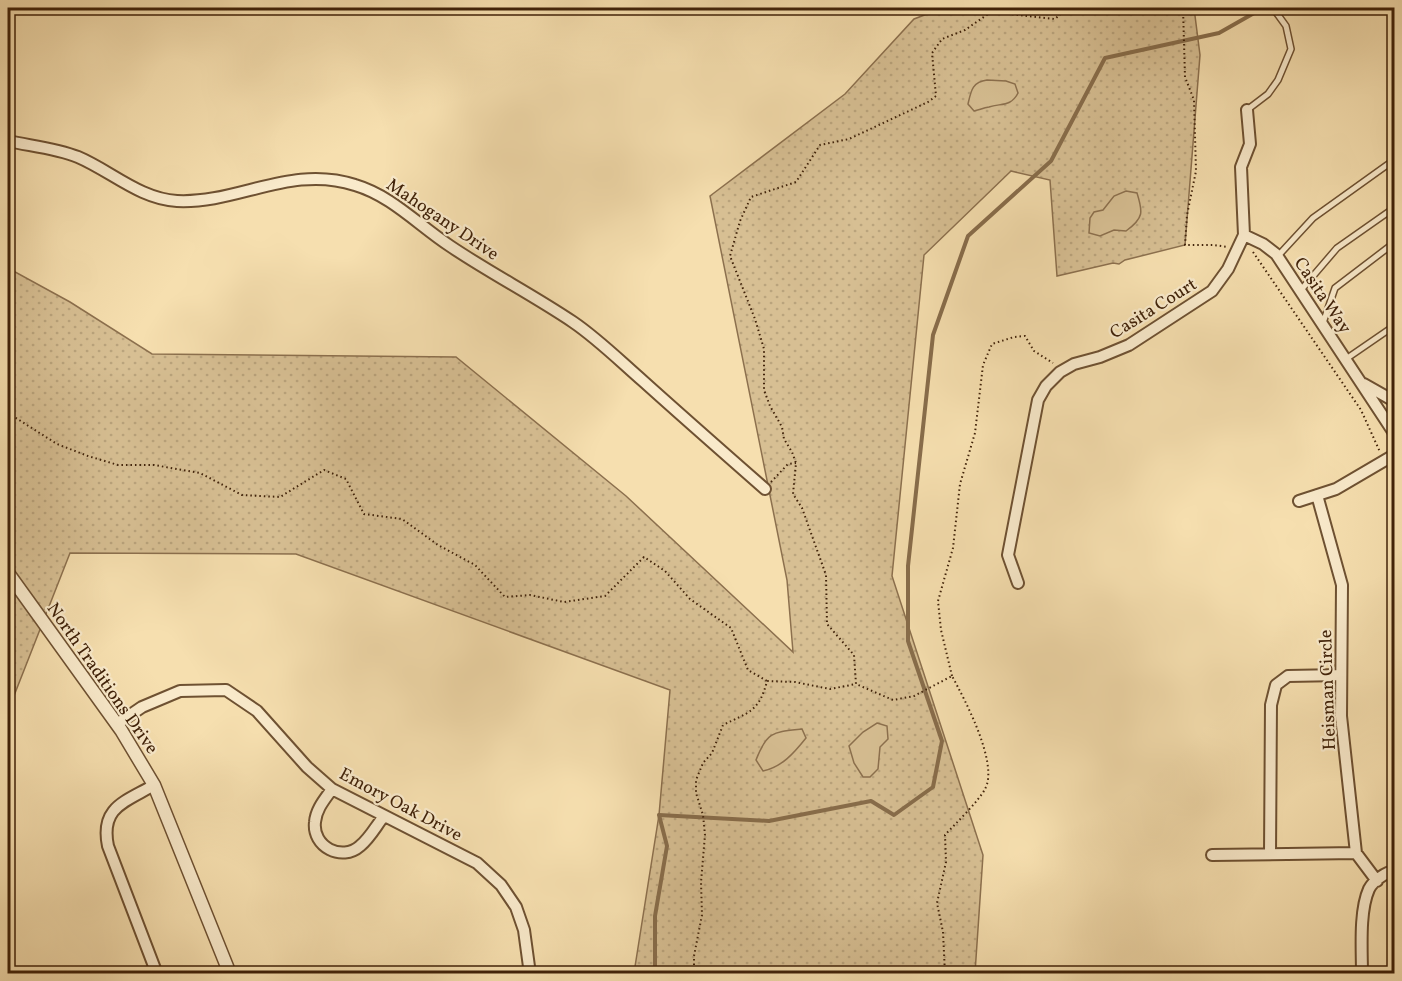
<svg xmlns="http://www.w3.org/2000/svg" width="1402" height="981" viewBox="0 0 1402 981" font-family="Vollkorn,serif">
<defs>
<pattern id="grass-dots" width="8" height="8" patternUnits="userSpaceOnUse" patternTransform="scale(1.5)"><rect width="8" height="8" fill="#d7bf93"/><path d="M2 2h.1M6 6h.1" fill="none" stroke="#baa47d" stroke-width="1.8" stroke-linecap="round"/></pattern>
</defs>
<rect width="100%" height="100%" fill="#f6dfaf"/>
<filter id="stains"><feTurbulence type="fractalNoise" baseFrequency=".00333" numOctaves="4"/><feColorMatrix values="0 0 0 0 .2 0 0 0 0 .09 0 0 0 0 .02 0 0 0 .5 -.17"/></filter>
<radialGradient id="worn" r=".72"><stop offset=".6" stop-color="#630" stop-opacity="0"/><stop offset="1" stop-color="#630" stop-opacity=".3"/></radialGradient>
<!-- grass -->
<path fill="url(#grass-dots)" stroke="#8c704e" stroke-width="1.5" d="M 943,8 L 1194,8 L 1200,55 L 1185,245 L 1125,260 L 1119,264 L 1113,263 L 1057,276 L 1050,180 L 1011,171 L 924,255 L 892,576 L 983,855 L 975,973 L 634,973 L 659,815 L 670,690 L 296,554 L 70,553 L 8,711 L 8,268 L 70,302 L 152,354 L 456,357 L 626,496 L 793,652 L 787,580 L 710,196 L 845,94 L 914,19 Z"/>
<!-- pitch -->
<path fill="#d7bf93" stroke="#8c704e" stroke-width="1.5" d="M 987,80 L 1006,81 L 1015,84 L 1018,93 C 1011,107 1001,103 989,107 C 983,108 979,110 974,111 L 968,104 C 971,91 972,82 987,80 Z
M 1126,191 L 1137,193 C 1143,212 1144,218 1126,231 L 1114,230 L 1100,236 L 1089,233 L 1090,218 L 1094,212 L 1103,210 L 1114,196 Z
M 877,723 L 887,726 L 888,739 L 880,747 L 878,769 L 870,777 L 863,777 L 854,763 L 849,746 L 863,732 Z
M 802,729 L 806,738 C 794,753 782,767 763,771 L 756,760 C 767,731 774,732 802,729 Z"/>
<g fill="none" stroke-linecap="round" stroke-linejoin="round">
<!-- stream -->
<path stroke="#886d4b" stroke-width="4" d="M 655,974 L 655,916 L 667,846 L 659,815 L 769,821 L 871,801 L 894,815 L 933,787 L 942,741 L 908,641 L 908,566 L 933,335 L 968,236 L 1051,161 L 1105,58 L 1219,33 L 1263,8"/>
<!-- service casing -->
<g stroke="#6e5132" stroke-width="8">
<path id="service" d="M 1247,110 L 1268,94 L 1278,80 L 1291,49 L 1286,26 L 1273,8
M 1277,257 L 1313,218 L 1394,160
M 1301,290 L 1337,248 L 1394,208
M 1323,323 L 1335,288 L 1394,243
M 1346,359 L 1394,326"/>
</g>
<!-- minor casing -->
<g stroke="#6e5132" stroke-width="14">
<path id="minor" d="M 8,141 C 31,146 56,148 78,157 C 111,171 140,199 177,201 C 238,204 291,164 355,185 C 392,196 418,225 450,246 C 490,273 533,295 573,322 C 598,339 620,361 643,381 C 683,417 724,453 765,489
M 1244,235 L 1263,244 L 1276,254 L 1394,433
M 1364,384 L 1394,401
M 1317,495 L 1342,585 L 1341,716 L 1356,853 L 1377,881
M 1299,501 L 1336,489 L 1394,455
M 1018,583 L 1008,555 L 1038,400 L 1046,386 L 1060,372 L 1074,364 L 1100,357 L 1129,345 L 1212,291 L 1228,269 L 1244,235 L 1241,167 L 1250,144 L 1247,110
M 117,724 L 142,707 L 180,691 L 226,690 L 257,711 L 307,767 L 332,789 L 477,863 L 501,885 L 516,907 L 524,930 L 530,974
M 154,785 C 125,802 100,807 108,846 L 157,974
M 332,789 C 325,799 316,809 315,822 C 312,847 342,862 360,846 C 370,838 376,826 384,816
M 1270,854 L 1271,705 L 1276,685 L 1288,676 L 1341,675
M 1212,855 L 1356,853
M 1362,974 C 1362,950 1359,911 1369,889 C 1373,881 1386,872 1394,871"/>
</g>
<!-- tertiary casing -->
<g stroke="#6e5132" stroke-width="15">
<path id="tertiary" d="M 8,573 L 121,730 L 154,785 L 230,974"/>
</g>
<!-- path -->
<path stroke="#402209" stroke-width="2" stroke-dasharray="1.5 3" stroke-linecap="butt" d="M 1183,8 L 1185,77 L 1194,100 L 1196,171 L 1187,215 L 1185,245 L 1214,245 L 1228,247
M 1253,252 L 1361,410 L 1380,452
M 8,413 L 57,444 L 88,456 L 118,465 L 154,465 L 200,473 L 242,495 L 280,497 L 324,470 L 346,479 L 364,514 L 402,519 L 438,545 L 475,565 L 505,597 L 530,595 L 564,602 L 605,596 L 644,557 L 665,571 L 690,599 L 731,628 L 748,670 L 767,681
M 771,482 L 788,464 L 796,463
M 952,676 L 941,630 L 938,601 L 953,548 L 960,484 L 975,433 L 983,365 L 992,344 L 1014,337 L 1025,336 L 1034,351 L 1053,363
M 694,974 L 694,956 L 702,915 L 701,882 L 705,835 L 703,815 L 696,793 L 696,780 L 703,763 L 712,753 L 723,725 C 749,712 759,712 767,681 L 795,682 L 830,689 L 856,684
M 945,974 L 943,932 L 937,903 L 946,862 L 945,835 C 955,824 979,801 985,789 C 999,764 965,700 952,676 L 914,696 L 893,700 L 856,684 L 854,655 L 827,624 L 826,575 L 802,508 L 793,494 L 796,463 L 792,452 L 784,439 L 782,427 L 770,406 L 764,390 L 764,349 L 755,319 L 730,256 L 740,221 L 751,197 L 796,182 L 820,145 L 849,139 L 928,102 L 936,96 L 932,53 L 942,39 L 965,30 L 991,12 L 1055,19 L 1067,8"/>
<!-- service -->
<use href="#service" stroke="#f9eacb" stroke-width="5"/>
<!-- minor -->
<use href="#minor" stroke="#f9eacb" stroke-width="10"/>
<!-- tertiary -->
<use href="#tertiary" stroke="#f9eacb" stroke-width="12"/>
</g>
<g text-anchor="middle" stroke-width="4.5" stroke-linejoin="round" paint-order="stroke">
<!-- street labels -->
<g font-size="18" fill="#402209" stroke="#f9eacb">
<text transform="translate(443 219) rotate(34)" y="6">Mahogany Drive</text>
<text transform="translate(1323 295) rotate(56)" y="6">Casita Way</text>
<text transform="translate(1153 308) rotate(-32)" y="6">Casita Court</text>
<text transform="translate(103 678) rotate(55)" y="6">North Traditions Drive</text>
<text transform="translate(1327 690) rotate(-92)" y="6">Heisman Circle</text>
<text transform="translate(401 804) rotate(28)" y="6">Emory Oak Drive</text>
</g>
</g>
<!-- margin -->
<rect width="1402" height="981" fill="none" stroke="#f6dfaf" stroke-width="30"/>
<rect x="9" y="9" width="1384" height="963" fill="none" stroke="#402209" stroke-width="3"/>
<rect x="15" y="15" width="1372" height="951" fill="none" stroke="#402209" stroke-width="1.5"/>
<rect width="100%" height="100%" filter="url(#stains)"/>
<rect width="100%" height="100%" fill="url(#worn)"/>
</svg>
